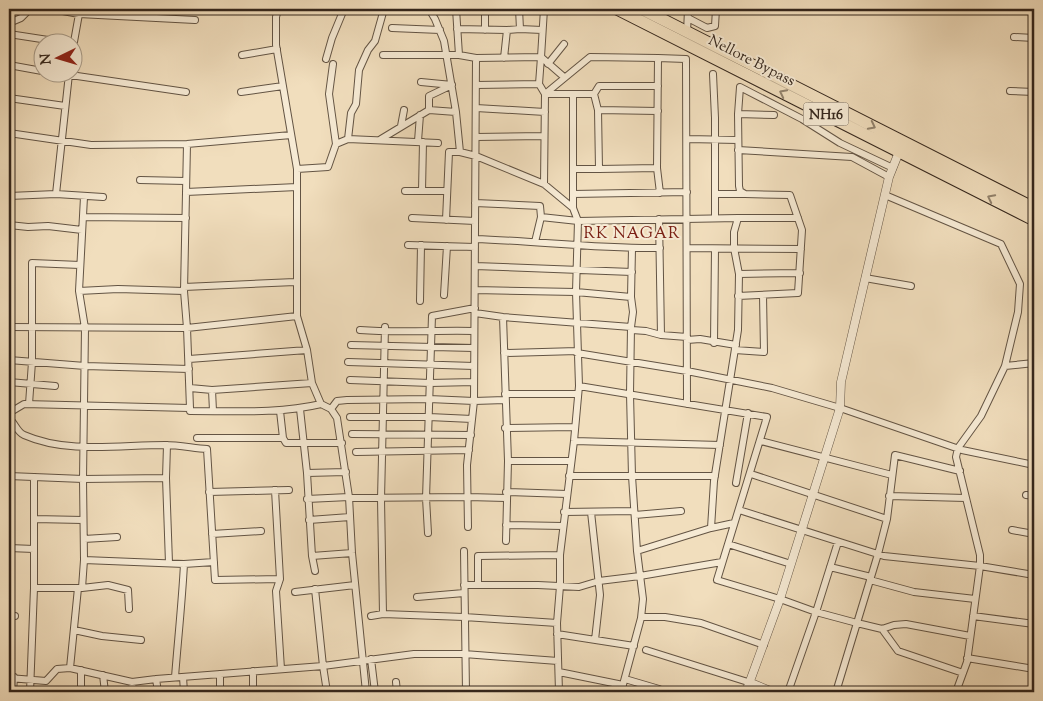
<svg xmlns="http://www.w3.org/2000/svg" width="1043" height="701" viewBox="0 0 1043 701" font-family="'Sorts Mill Goudy',serif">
<rect width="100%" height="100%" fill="#f1debd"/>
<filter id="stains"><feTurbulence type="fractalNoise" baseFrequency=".004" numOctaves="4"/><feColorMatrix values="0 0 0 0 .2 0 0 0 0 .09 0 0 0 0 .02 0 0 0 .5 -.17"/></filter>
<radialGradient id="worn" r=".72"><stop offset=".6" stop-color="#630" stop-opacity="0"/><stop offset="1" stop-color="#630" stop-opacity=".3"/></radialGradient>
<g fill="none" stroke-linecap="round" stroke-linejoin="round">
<!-- minor casing -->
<g stroke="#635444" stroke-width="8">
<path id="minor" d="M 52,9 L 79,14 L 195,20
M 278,9 L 276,17 L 276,45 L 297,169 L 297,316 L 307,350 L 312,383 L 321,404 L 331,409 L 337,418 L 349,497 L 352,553 L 366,692
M 429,9 L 435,19 L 444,41 L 456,112 L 460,152
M 544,9 L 541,57 L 564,77
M 688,18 L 707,28 L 715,26 L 716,9
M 9,23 L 21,18 L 30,9
M 392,28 L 440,30
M 457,29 L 507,30
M 520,29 L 542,30
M 485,30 L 485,9
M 687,33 L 688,9
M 9,34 L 61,42
M 1014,37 L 1034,38
M 72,53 L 79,14
M 242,55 L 277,49
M 383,55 L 459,55 L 456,9
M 459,55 L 476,58
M 504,58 L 507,30 L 520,29 L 519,9
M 326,59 L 332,38 L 344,9
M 548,64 L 564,44
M 9,65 L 42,71
M 50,72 L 186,92
M 713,74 L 715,118 L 715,218
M 421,82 L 452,85 L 429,96 L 429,110
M 476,85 L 539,84 L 545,94 L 590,57 L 658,58
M 1010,91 L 1034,92
M 241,92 L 283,86
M 594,94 L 599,86 L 658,86
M 573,95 L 573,194 L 687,192
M 9,98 L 65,106
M 476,108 L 545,112
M 598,110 L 658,111
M 738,114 L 774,115
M 401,126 L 404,110
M 9,133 L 91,145 L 187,144 L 291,135
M 476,137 L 544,136
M 348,139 L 351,113 L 356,104 L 359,70 L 368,50 L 375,41 L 384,9
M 381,139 L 429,110 L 456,112
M 687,139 L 738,140
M 418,141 L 420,115
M 187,144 L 184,291 L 187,328 L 190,408
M 336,144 L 348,139 L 438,143
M 738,150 L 852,157 L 889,177
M 657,168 L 658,58 L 686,59 L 687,404
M 297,169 L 328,167 L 336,144 L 329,94 L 333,64
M 573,169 L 599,169
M 140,180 L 186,181
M 544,184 L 545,94 L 594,94 L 598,110 L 599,169 L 657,168 L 660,193
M 405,191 L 447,191
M 422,191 L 423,142
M 186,192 L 297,187
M 56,194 L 69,74
M 715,194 L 744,194
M 885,195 L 1001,244 L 1020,284 L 1018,312 L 1005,366 L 981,416 L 958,448 L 956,457 L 980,555 L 980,566 L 967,662 L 956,692
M 9,196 L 56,194 L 103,197
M 475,203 L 540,206 L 541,217 L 578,221 L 573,208 L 573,194
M 83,217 L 186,218
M 412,218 L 475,221
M 738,218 L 798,218
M 659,219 L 661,335
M 446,220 L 449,152 L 460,152 L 476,156 L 544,184 L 573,208
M 9,225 L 28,227 L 48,226 L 82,230
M 475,239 C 537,241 598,249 660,248
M 535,242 L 541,217
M 408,245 L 475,247
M 687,248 L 801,249
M 475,266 L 632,272
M 739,274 L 800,273
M 865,278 L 911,286
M 184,287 L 295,282
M 475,290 L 576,292 L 631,297
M 79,291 L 118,289 L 184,291
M 444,295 L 447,246
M 738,296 L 798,293 L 802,230 L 790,195 L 745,194 L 740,191 L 739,186 L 738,114 L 740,87 L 802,119 L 840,143 L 893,168
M 420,301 L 421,245
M 475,313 L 503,317 L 631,327
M 503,317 L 508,461 L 506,541
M 9,327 L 187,328 L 297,316
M 360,330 C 398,333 436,330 474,331
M 632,330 L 646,331 L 661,335 L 687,337
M 687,340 L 700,339 L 736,345
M 714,343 L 715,249
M 351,345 L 474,348
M 735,350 L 764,352 L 763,295
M 504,353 L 577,351
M 577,353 L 687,371 L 772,388 L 840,408 L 962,450 L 1034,465
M 189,359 L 307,350
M 9,360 L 85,366 L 189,369
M 348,362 L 474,366
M 1005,366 L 1034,363
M 350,380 L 430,383 L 474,382
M 9,382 L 55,386
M 579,386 L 767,417 L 717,580 L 780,599 L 816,612 L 857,623 L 882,629 L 894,625 L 906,624 L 970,636
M 190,388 L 212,390 L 312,383
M 212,390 L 213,411
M 505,394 L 577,394
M 29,404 L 32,362 L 32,263 L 80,265
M 300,409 L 307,473 L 312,556 L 315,571
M 331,409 L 337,401 L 347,400 L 429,399 L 474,401 L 505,400
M 280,411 L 283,438 L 286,443 L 342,443
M 9,413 L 24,404 L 190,408 L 190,411 C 234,411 279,414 321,404
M 350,417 L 429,417 L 472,419
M 9,418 C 15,423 17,432 24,435 C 67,454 119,445 165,445 C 179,445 193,448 207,449 L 215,580 L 280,579
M 505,428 L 574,427
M 352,434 L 471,435
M 197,438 L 283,438
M 574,441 L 720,445
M 761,441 L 892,475
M 167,445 L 166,478 L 169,563
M 356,452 L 469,450
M 508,461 L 571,461
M 307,473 L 346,472
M 751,474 L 887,519
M 9,476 L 83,479 L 166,478
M 569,476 L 715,476
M 736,483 L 748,413
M 275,490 L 280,579 L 276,591 L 281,669
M 209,492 L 289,490
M 506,492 L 567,494
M 1026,495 L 1034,496
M 889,496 L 966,498
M 349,498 L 468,497 L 506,498
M 307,499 L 349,497
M 739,510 L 884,556 L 980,566 L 1034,575
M 564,512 L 634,511
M 591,512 L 600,595 L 595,640
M 635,515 L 681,511
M 34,519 L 83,520
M 309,520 L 350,517
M 506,525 L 563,526
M 468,527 L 467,465 L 474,401 L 476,58 L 541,57 L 539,84
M 1012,530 L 1034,534
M 428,533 L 426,498 L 432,316 L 475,308
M 212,534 L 261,531
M 84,539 L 117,537
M 728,544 L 791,564
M 9,548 L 34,549
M 464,551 L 466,692
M 637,551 L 711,528 L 734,523
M 312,556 L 352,553
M 84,560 L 184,564 L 214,562
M 830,567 L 871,577
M 870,580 L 914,592 L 975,599
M 464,585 L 538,585 L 579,587 L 599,581 L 640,576 L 722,562
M 478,585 L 478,556 L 560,555
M 34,588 L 82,588 L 108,585 L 128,590 L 129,609
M 82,588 L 84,560 L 83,479 L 85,328 L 79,291 L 84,197
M 315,589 L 323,666 L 327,692
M 295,592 L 355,585
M 417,597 L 464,593
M 383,614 L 381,499 L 385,327
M 9,616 L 15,616
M 371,616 L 383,614 L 464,617 L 557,623
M 973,616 L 1034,624
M 642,617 L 665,617 L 701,623 L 764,645
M 882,629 L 898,651 L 963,673
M 74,630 L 102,636 L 141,640
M 557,634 L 634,646
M 646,650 L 751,683
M 967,658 L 1034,669
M 371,659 L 375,692
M 70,668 L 78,588
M 253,671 L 253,692
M 559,672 L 623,685
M 103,675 L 105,692
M 175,677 C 178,639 182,602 184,564
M 183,677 L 184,692
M 9,678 L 46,681 L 57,669 L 70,668 L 132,682 L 156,679 L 323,666 L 414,654 L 464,654 L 558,661
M 156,679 L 158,692
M 625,679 L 659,689
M 132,682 L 133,692
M 396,682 L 397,692
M 13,692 L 14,677
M 30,692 L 34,588 L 34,477
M 81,692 L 81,670
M 220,692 L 220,674
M 397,692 C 434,692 471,690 508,691
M 559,692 L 557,623 L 560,586 L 560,555 L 574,441 L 579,386 L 576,292 L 578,221 L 738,218 L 734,232 L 734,248 L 739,274 L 738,330 L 714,481 L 711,528
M 621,692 L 641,618 L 643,599 L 637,551 L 632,476 L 630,394 L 631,327 L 633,312 L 631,297 L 632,249
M 788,692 L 816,612 L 838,542
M 836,692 L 878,554 L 887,519 L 895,455 L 960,471"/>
</g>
<!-- tertiary casing -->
<g stroke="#635444" stroke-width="9">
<path id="tertiary" d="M 751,683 L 773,692
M 746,692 L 780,599 L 840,408 L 841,382 L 889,177 L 899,152"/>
</g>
<!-- trunk casing -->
<g stroke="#34261c" stroke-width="13">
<path id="trunk" d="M 617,9 L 1034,220
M 642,9 L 1034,208"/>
</g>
<!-- minor -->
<use href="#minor" stroke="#f6ead4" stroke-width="6"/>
<!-- tertiary -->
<use href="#tertiary" stroke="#f6ead4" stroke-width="8"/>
<!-- trunk -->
<use href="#trunk" stroke="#f1debd" stroke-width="11"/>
</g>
<!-- one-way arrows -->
<defs><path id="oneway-chevron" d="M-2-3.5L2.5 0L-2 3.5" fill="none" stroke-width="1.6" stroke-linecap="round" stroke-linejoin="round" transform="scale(1.25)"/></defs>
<g stroke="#92826c">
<use href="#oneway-chevron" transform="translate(783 93) rotate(-153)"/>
<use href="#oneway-chevron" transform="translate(872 126) rotate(27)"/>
<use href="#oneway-chevron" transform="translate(991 198) rotate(-153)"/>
</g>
<g text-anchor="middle" stroke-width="4" stroke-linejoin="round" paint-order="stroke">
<!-- shield labels -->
<rect fill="#f6ead4" stroke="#6e6153" stroke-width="1" x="803.5" y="102.5" width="45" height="23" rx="4"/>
<g font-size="14" font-weight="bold" fill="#34261c">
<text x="826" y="119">NH16</text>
</g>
<!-- street labels -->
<g font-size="15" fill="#34261c" stroke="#f6ead4">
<text transform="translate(752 60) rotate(27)" y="5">Nellore Bypass</text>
</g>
<!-- neighbourhood labels -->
<g font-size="16" letter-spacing="1" fill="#7a1f14" stroke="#f6ead4">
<text x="632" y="238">RK NAGAR</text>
</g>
</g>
<!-- margin -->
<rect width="1043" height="701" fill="none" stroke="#f1debd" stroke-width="30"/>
<rect x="10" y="10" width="1023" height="681" fill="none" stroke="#34261c" stroke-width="2.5"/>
<rect x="15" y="15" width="1013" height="671" fill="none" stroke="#34261c"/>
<!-- north arrow -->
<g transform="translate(58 58) rotate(265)"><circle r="24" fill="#f6ead4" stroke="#a89c8a"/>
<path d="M0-4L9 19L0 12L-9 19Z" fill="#8f2418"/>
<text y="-8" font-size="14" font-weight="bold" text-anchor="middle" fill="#34261c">N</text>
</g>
<rect width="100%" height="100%" filter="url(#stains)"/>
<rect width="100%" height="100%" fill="url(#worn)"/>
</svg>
